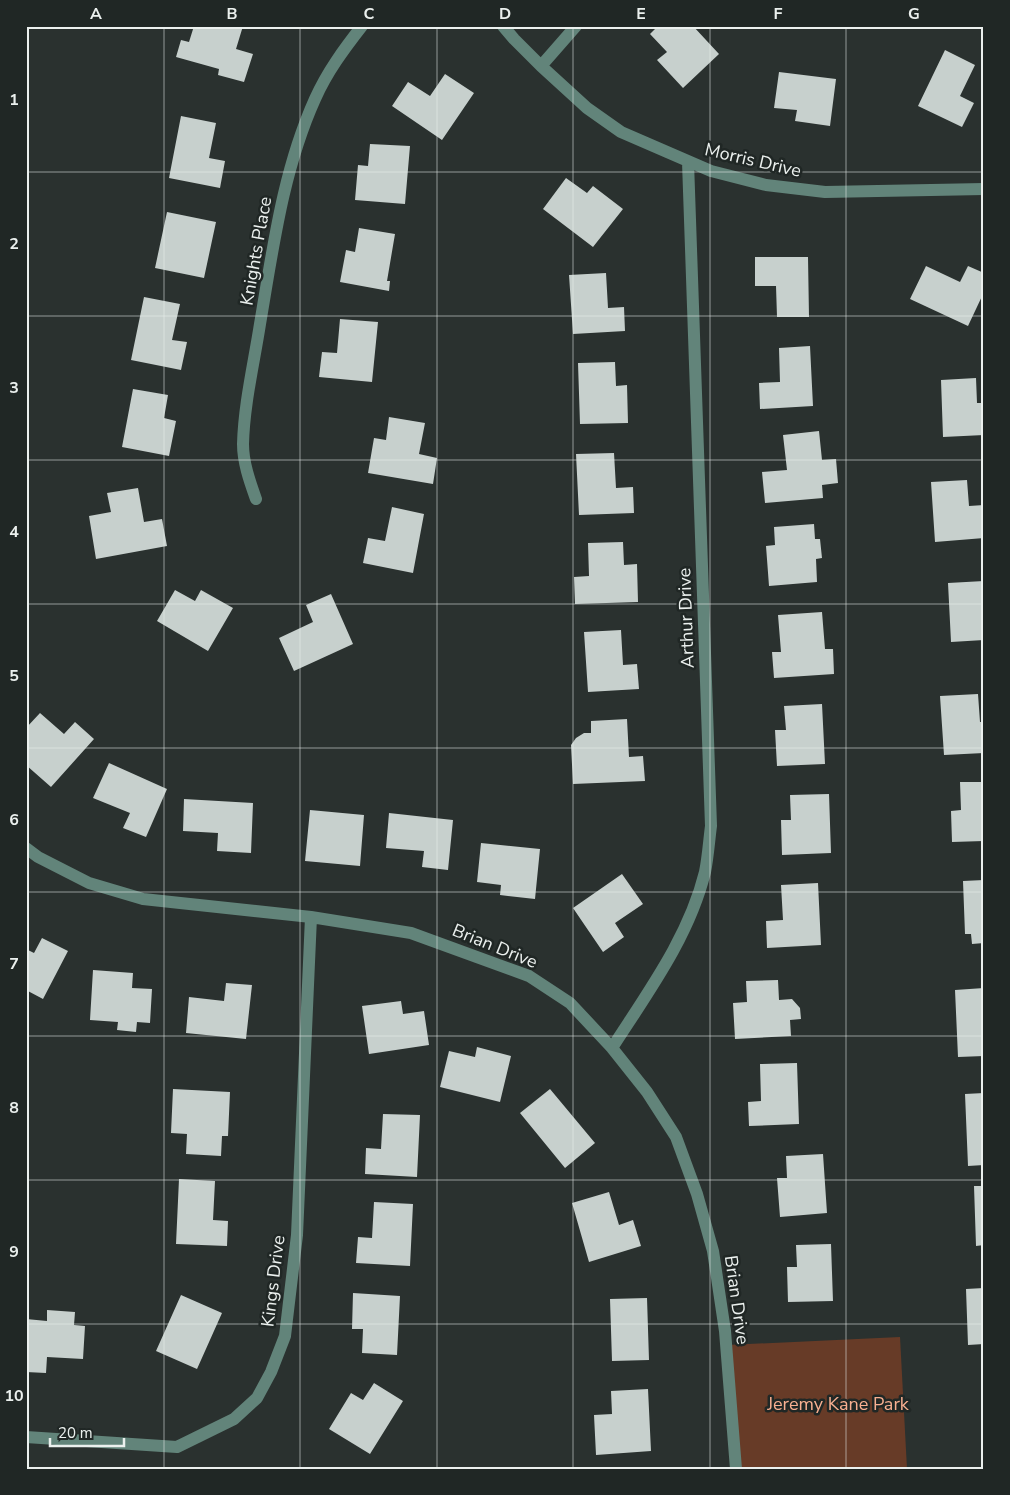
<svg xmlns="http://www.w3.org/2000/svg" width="1010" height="1495" viewBox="0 0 1010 1495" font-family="'Nunito Sans',sans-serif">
<rect width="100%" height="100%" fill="#2a312f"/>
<!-- green -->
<path fill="#673b27" d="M 900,1337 L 907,1469 L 736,1469 L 727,1345 Z"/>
<!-- building -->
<path fill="#c7d0cd" d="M 194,26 L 243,26 L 236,49 L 253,54 L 244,82 L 218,75 L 219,69 L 176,57 L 181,40 L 189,42 Z
M 658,26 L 693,26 L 719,54 L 683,88 L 657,60 L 667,52 L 650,34 Z
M 945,50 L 975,65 L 960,96 L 974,103 L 962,127 L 918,106 Z
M 779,72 L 836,79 L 830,126 L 795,121 L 797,110 L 774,108 Z
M 445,74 L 474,93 L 442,140 L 392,106 L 408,82 L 430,96 Z
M 181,116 L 216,123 L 209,158 L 225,161 L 220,188 L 169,178 Z
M 370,144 L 410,146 L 405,204 L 355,200 L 358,165 L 368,166 Z
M 566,178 L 587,193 L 593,186 L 623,209 L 593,247 L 543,209 Z
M 167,212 L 216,222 L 204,278 L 155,268 Z
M 359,228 L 395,234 L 387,281 L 390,281 L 389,291 L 340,282 L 346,250 L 355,252 Z
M 755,257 L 808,257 L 809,317 L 777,317 L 776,286 L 755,286 Z
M 926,266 L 960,282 L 968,266 L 984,273 L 984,292 L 968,326 L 910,299 Z
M 606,273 L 608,308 L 624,307 L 625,331 L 573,334 L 569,275 Z
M 144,297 L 180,304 L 172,340 L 187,342 L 181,370 L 131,360 Z
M 340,319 L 378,322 L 372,382 L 319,377 L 322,352 L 337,353 Z
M 810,346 L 813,406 L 760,409 L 759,383 L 780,382 L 779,348 Z
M 615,362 L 616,386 L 627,385 L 628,423 L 580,424 L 578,363 Z
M 976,378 L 977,403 L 984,403 L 984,435 L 943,437 L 941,380 Z
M 133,389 L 168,395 L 164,418 L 176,421 L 169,456 L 122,447 Z
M 389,417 L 425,423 L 419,454 L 437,458 L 433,484 L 368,473 L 374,438 L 386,440 Z
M 819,431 L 822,460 L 836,459 L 838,483 L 822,485 L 823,498 L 765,503 L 762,472 L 787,470 L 783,435 Z
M 614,453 L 616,488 L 633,487 L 634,513 L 579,515 L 576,454 Z
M 967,480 L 969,506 L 984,505 L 984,538 L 935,542 L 931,482 Z
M 138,488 L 144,522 L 162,519 L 167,546 L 96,559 L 89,516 L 111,512 L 107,493 Z
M 392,507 L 424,514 L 413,573 L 363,563 L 368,538 L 385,541 Z
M 814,524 L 815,539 L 820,539 L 822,558 L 816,559 L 817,582 L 769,586 L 766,546 L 775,545 L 774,527 Z
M 623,542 L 624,565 L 637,564 L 638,602 L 575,604 L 574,577 L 589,576 L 588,543 Z
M 984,581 L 984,640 L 951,642 L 948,583 Z
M 175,590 L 195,601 L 201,590 L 233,608 L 208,651 L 157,621 Z
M 331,594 L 353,644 L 294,671 L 279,638 L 313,622 L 306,605 Z
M 822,612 L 825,649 L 833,649 L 834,674 L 774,678 L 772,652 L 781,652 L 778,615 Z
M 621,630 L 623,665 L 637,664 L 639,689 L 588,692 L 584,632 Z
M 978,694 L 980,722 L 984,722 L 984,753 L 944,755 L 940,696 Z
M 822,704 L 825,764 L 777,766 L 775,730 L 786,730 L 784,706 Z
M 40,713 L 64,734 L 75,722 L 94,739 L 51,787 L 26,765 L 26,728 Z
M 627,719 L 629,757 L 643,756 L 645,781 L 573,784 L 571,745 L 576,738 L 584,733 L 591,733 L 591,721 Z
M 109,763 L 167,789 L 146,837 L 123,828 L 130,813 L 93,798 Z
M 960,782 L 984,782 L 984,841 L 952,842 L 951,811 L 961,810 Z
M 829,794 L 831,853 L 782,855 L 781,820 L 791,820 L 790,795 Z
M 184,799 L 253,803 L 251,853 L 217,851 L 218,833 L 183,831 Z
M 310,810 L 364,815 L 360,866 L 305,861 Z
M 389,813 L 453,820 L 448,870 L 422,867 L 424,851 L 386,848 Z
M 481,843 L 540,849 L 535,899 L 500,895 L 501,885 L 477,882 Z
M 622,874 L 643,904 L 615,923 L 624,937 L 603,952 L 573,908 Z
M 984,880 L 984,943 L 972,944 L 971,934 L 965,934 L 963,881 Z
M 818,883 L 821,945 L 767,948 L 766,921 L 783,920 L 781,885 Z
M 42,938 L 68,951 L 43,999 L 26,990 L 26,949 L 34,953 Z
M 93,970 L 133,973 L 132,988 L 152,989 L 150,1023 L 137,1022 L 136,1032 L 117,1030 L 118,1022 L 90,1020 Z
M 778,980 L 779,1000 L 792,999 L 800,1008 L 801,1019 L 790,1020 L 791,1036 L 735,1039 L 733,1003 L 747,1002 L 746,981 Z
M 226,983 L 252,985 L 246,1039 L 186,1033 L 189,997 L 224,1001 Z
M 984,988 L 984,1056 L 958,1057 L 955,990 Z
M 401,1001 L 403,1014 L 424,1011 L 429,1045 L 369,1054 L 362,1006 Z
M 477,1047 L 511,1056 L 500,1102 L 440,1087 L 449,1051 L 475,1057 Z
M 797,1063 L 799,1124 L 749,1126 L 748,1102 L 761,1101 L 760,1064 Z
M 173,1089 L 230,1092 L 228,1136 L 222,1136 L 221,1156 L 186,1154 L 187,1134 L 171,1133 Z
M 550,1089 L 595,1143 L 565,1168 L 520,1113 Z
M 984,1093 L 984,1165 L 968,1166 L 965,1094 Z
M 383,1114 L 420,1115 L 417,1177 L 365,1174 L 366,1148 L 381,1149 Z
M 823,1154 L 827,1213 L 780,1217 L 777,1178 L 787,1178 L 786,1156 Z
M 179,1179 L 215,1181 L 213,1220 L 228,1221 L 227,1246 L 176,1244 Z
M 974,1186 L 984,1186 L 984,1245 L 976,1246 Z
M 609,1192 L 619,1225 L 633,1220 L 641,1246 L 589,1262 L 572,1203 Z
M 374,1202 L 413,1204 L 410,1266 L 356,1263 L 358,1237 L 372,1238 Z
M 831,1244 L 833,1301 L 788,1302 L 787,1267 L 797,1267 L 796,1245 Z
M 984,1288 L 984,1344 L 968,1345 L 966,1289 Z
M 353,1293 L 400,1296 L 397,1355 L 362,1353 L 363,1329 L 352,1329 Z
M 181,1295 L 222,1313 L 197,1369 L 156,1351 Z
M 647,1298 L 649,1360 L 612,1361 L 610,1299 Z
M 47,1310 L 75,1312 L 74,1325 L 85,1326 L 83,1359 L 47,1357 L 46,1373 L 26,1372 L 26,1319 L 47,1321 Z
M 374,1383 L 403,1401 L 370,1454 L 329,1429 L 351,1393 L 363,1400 Z
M 648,1389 L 651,1451 L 596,1455 L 594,1415 L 612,1414 L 611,1391 Z"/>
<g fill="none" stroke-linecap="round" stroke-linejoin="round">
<!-- minor -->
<path stroke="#62847a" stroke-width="12" d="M 503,26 L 514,39 L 541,66 L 587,108 L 621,132 L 711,171 L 766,185 L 825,192 L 984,189
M 541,66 L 576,26
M 256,499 C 250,482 243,463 243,444 C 244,404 254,363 260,324 C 273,248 283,170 315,99 C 327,72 344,49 362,26
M 26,848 L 38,857 L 89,883 L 143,899 L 311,917 L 411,933 L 529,976 L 570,1003 L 612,1048 L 647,1092 L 676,1137 L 697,1194 L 713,1251 L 725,1331 L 736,1469
M 612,1048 C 648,992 689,937 705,872 C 708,857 709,841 711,826 L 688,162
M 26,1437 L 177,1447 L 234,1419 L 257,1398 L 271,1372 L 285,1336 L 297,1235 L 311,917"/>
</g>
<!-- grid -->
<path fill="none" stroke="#ebf0ee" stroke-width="1" stroke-opacity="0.55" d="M 164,26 L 164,1469M 300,26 L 300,1469M 437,26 L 437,1469M 573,26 L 573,1469M 710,26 L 710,1469M 846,26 L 846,1469M 26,172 L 984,172M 26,316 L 984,316M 26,460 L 984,460M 26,604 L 984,604M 26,748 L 984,748M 26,892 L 984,892M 26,1036 L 984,1036M 26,1180 L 984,1180M 26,1324 L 984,1324"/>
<g text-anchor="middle" stroke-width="5" stroke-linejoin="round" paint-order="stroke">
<!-- street labels -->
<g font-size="18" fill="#ebf0ee" stroke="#202725">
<text transform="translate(753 160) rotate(13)" y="6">Morris Drive</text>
<text transform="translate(256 251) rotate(-80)" y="6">Knights Place</text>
<text transform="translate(686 618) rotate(-92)" y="6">Arthur Drive</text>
<text transform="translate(495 946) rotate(22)" y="6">Brian Drive</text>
<text transform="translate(273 1281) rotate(-83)" y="6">Kings Drive</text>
<text transform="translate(737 1300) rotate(82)" y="6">Brian Drive</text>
</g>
<!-- park labels -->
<g font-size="18" fill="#f9b091" stroke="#202725">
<text x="838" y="1410">Jeremy Kane Park</text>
</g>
</g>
<!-- border -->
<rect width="1010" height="1495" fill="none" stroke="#202725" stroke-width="55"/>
<!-- scale -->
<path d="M50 1438v8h74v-8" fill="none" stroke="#ebf0ee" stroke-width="2.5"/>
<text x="58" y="1438" font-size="15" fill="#ebf0ee" stroke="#202725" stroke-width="4" paint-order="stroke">20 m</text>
<rect x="28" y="28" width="954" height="1440" fill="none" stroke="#ebf0ee" stroke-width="2"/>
<g font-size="16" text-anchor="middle" font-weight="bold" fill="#ebf0ee">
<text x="96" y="19">A</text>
<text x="232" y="19">B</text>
<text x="369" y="19">C</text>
<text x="505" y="19">D</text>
<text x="641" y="19">E</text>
<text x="778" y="19">F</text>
<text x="914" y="19">G</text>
<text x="14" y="105">1</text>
<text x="14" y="249">2</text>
<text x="14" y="393">3</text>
<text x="14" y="537">4</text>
<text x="14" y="681">5</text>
<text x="14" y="825">6</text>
<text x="14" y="969">7</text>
<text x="14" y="1113">8</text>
<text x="14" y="1257">9</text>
<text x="14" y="1401">10</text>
</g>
</svg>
